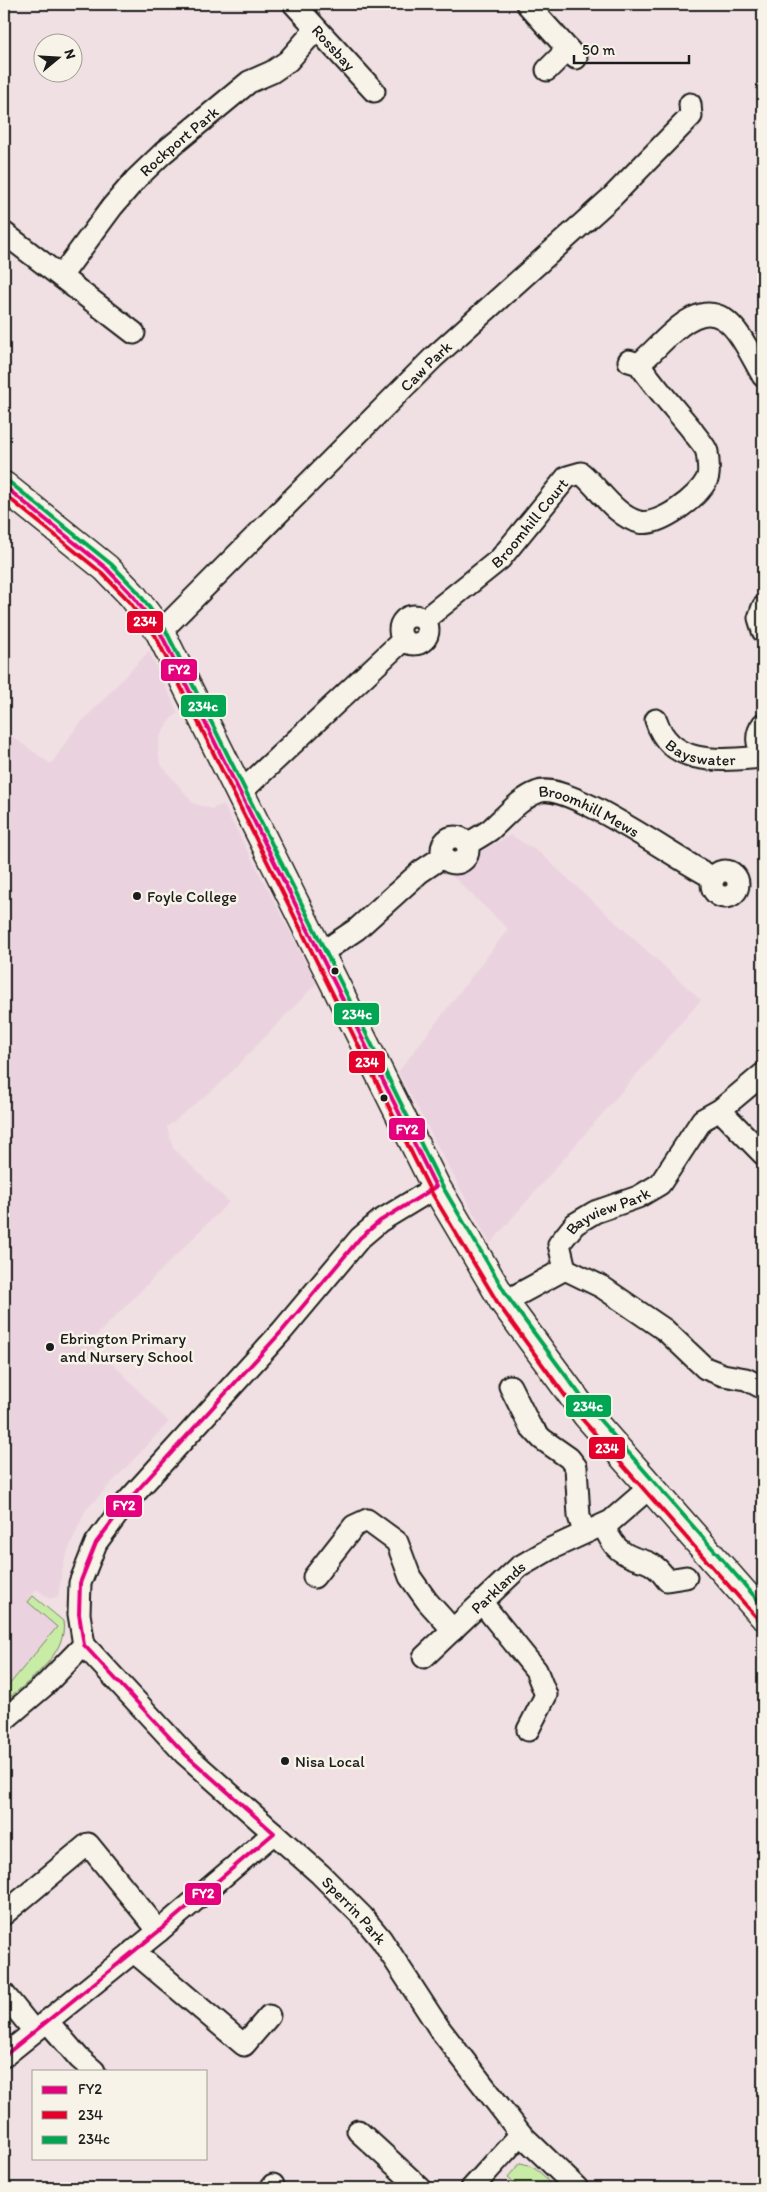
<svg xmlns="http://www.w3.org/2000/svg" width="767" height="2192" viewBox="0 0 767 2192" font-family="Itim,sans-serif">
<rect width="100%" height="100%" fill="#f0e0e3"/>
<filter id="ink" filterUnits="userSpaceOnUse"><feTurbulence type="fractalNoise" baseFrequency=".02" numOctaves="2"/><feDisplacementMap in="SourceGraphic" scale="10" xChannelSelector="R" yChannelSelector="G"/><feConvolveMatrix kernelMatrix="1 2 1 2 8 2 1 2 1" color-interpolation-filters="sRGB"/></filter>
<g filter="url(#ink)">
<!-- built -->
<path fill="#ebd2df" d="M 149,651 L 178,713 L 168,722 L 160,737 L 158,750 L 160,763 L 193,803 L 212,809 L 223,804 L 317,983 L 219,1085 L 167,1127 L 173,1148 L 229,1202 L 91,1341 L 169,1422 L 85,1511 L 64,1561 L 58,1596 L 50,1599 L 37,1589 L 28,1602 L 57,1627 L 4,1691 L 4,731 L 51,764 L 75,729 Z
M 511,835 L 540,853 L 701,1000 L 490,1244 L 398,1072 L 508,929 L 446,870 Z"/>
<!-- green -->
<path fill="#c8eca5" stroke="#728460" d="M 33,1596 L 63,1621 C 69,1654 25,1684 4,1702 L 4,1691 L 57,1627 L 28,1602 Z
M 520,2163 C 531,2164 546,2175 550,2185 L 547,2188 L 520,2188 L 508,2177 Z"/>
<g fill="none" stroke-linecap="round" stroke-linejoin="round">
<!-- minor casing -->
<g stroke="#1c1c1c" stroke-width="25">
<g id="minor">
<path id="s1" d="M 294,4 L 374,91"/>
<path d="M 527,4 L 576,58"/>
<path d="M 547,70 L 568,49"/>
<path d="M 4,233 L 134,333"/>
<path id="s2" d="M 61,276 L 112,207 L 136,179 L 163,153 L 249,82 L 272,72 L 288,61 L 316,29"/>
<path d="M 639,364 C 651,354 661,342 673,332 C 723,287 740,336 763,376"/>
<path d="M 763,607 L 759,618 L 763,631"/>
<circle cx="414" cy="630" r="14"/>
<path id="s3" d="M 424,620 L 500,559 L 567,477 L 581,473 C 599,488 616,517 639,522 C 659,527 699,497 707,479 C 710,473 708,459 707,452 C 705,445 696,437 692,430 C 674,408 655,387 639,364 L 629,361"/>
<path id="s4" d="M 160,632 L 433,358 L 612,197 L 691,116 L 690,104"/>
<path id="s5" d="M 656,720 C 671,768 722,760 763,757"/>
<path d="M 763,724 C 754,736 758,745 763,758"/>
<path d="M 240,793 L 403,640"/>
<circle cx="455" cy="850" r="13"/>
<path id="s6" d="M 467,844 C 474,840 483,835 490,830 C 505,817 519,799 538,792 C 568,780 681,863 714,878"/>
<circle cx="725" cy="884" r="13"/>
<path d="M 321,953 L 357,929 L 420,872 L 444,856"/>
<path d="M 720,1110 L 763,1154"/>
<path id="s7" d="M 436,1187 L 380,1221 L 360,1238 L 282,1331 L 125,1504 L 96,1543 L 80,1583 L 79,1614 L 84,1645 L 185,1754 L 320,1874 L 362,1916 L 381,1939 L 439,2028 L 521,2134 L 577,2188"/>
<path d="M 565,1269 L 602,1287 L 665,1330 L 705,1368 L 723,1375 L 746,1379 L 763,1388"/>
<path id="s8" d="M 504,1302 L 565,1269 L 559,1244 L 575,1224 L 595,1212 L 638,1197 L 660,1184 L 702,1120 L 720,1110 L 763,1074"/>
<path d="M 510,1386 L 530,1426 L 542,1439 L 569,1458 L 576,1467 L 579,1516 L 584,1532"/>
<path d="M 603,1525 C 608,1534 612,1545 621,1551 C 639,1565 649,1554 667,1580 L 686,1577"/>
<path d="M 314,1577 L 354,1526 L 367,1520 L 397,1542 L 410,1577 L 427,1601 L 453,1630"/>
<path d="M 482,1603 L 536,1670 L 546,1695 L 528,1730"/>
<path id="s9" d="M 424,1657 L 519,1567 L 550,1549 L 611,1521 L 649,1488"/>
<path d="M 4,1720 L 44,1686 L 84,1645"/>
<path d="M 4,1914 L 88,1844 L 159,1931"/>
<path d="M 133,1951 L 244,2045 L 269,2016"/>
<path d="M 4,1994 L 34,2031"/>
<path d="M 47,2021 L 79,2058 L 94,2071"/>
<path d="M 4,2056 L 159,1931 L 274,1833"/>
<path d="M 358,2131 L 420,2188"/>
<path d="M 271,2188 L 273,2185"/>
<path d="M 472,2188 L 521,2134"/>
</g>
</g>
<!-- highway casing -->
<g stroke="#1c1c1c" stroke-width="31">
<path id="highway" d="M 4,486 L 106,568 L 132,595 L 160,632 L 436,1187 L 504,1302 L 587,1415 L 763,1615"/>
</g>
<!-- minor -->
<use href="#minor" stroke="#f7f3e8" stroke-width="21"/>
<!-- highway -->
<use href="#highway" stroke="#f7f3e8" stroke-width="28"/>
<!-- bus-1 casing -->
<g stroke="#f7f3e8" stroke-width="8">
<path id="bus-1" d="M 4,486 L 106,568 L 132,595 L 160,632 L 436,1187 L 380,1221 L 360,1238 L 282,1331 L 125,1504 L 96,1543 L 80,1583 L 79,1614 L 84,1645 L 185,1754 L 274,1833 L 159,1931 L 4,2056"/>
</g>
<!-- bus-2 casing -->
<g stroke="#f7f3e8" stroke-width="8">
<path id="bus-2" d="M 4,494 L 102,573 L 127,599 L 155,635 L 430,1190 L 499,1305 L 582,1419 L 758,1619"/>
</g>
<!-- bus-3 casing -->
<g stroke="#f7f3e8" stroke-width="8">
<path id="bus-3" d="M 8,481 L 111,564 L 137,591 L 165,629 L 441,1184 L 509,1299 L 592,1411 L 763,1606"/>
</g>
<!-- bus-1 -->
<use href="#bus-1" stroke="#e5007d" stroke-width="4"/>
<!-- bus-2 -->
<use href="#bus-2" stroke="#e4002b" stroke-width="4"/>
<!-- bus-3 -->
<use href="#bus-3" stroke="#00a651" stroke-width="4"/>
</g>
</g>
<!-- markers -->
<g fill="#1c1c1c" stroke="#f7f3e8" stroke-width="2">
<circle cx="137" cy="896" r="5"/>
<circle cx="335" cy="971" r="4.5"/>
<circle cx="384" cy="1098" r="4.5"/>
<circle cx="50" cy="1347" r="5"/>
<circle cx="285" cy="1761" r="5"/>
</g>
<g text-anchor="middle" stroke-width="5" stroke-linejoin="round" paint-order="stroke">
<!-- street labels -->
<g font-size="16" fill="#1c1c1c" stroke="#f7f3e8">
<text dy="6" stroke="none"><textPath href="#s1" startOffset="59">Rossbay</textPath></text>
<text dy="6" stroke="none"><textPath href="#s2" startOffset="180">Rockport Park</textPath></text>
<text dy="6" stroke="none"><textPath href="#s4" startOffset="376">Caw Park</textPath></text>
<text dy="6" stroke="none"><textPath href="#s3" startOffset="144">Broomhill Court</textPath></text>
<text dy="6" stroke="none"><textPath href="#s5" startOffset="61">Bayswater</textPath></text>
<text dy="6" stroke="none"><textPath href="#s6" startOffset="144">Broomhill Mews</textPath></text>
<text dy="6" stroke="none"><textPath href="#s8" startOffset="156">Bayview Park</textPath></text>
<text dy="6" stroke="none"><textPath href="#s9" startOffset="102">Parklands</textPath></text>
<text dy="6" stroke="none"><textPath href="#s7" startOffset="980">Sperrin Park</textPath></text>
</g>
<!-- poi labels -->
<g font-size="16" fill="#1c1c1c" stroke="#f7f3e8" text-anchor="start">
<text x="147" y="902">Foyle College</text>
<text x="60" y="1344">Ebrington Primary<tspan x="60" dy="18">and Nursery School</tspan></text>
<text x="295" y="1767">Nisa Local</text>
</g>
</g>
<g stroke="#f7f3e8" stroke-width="2">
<rect x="126" y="610" width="38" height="24" rx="5" fill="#e4002b"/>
<rect x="160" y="658" width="38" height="24" rx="5" fill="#e5007d"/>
<rect x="180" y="694" width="47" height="24" rx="5" fill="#00a651"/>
<rect x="333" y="1002" width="47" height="24" rx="5" fill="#00a651"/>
<rect x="348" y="1050" width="38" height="24" rx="5" fill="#e4002b"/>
<rect x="388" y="1117" width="38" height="24" rx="5" fill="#e5007d"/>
<rect x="565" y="1394" width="47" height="24" rx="5" fill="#00a651"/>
<rect x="588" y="1436" width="38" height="24" rx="5" fill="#e4002b"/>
<rect x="105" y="1494" width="38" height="24" rx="5" fill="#e5007d"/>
<rect x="184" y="1882" width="38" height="24" rx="5" fill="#e5007d"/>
</g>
<g font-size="14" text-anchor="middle" font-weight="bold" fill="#fff">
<text x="145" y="626">234</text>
<text x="179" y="674">FY2</text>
<text x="203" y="711">234c</text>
<text x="357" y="1019">234c</text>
<text x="367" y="1067">234</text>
<text x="407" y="1134">FY2</text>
<text x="588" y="1411">234c</text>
<text x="607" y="1453">234</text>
<text x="124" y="1510">FY2</text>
<text x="203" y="1898">FY2</text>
</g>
<!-- margin -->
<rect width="767" height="2192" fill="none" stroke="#f7f3e8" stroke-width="20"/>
<rect x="10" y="10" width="747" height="2172" fill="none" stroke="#1c1c1c" stroke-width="2" filter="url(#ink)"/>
<!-- legend -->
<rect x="32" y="2070" width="175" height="90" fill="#f7f3e8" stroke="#9f9d96"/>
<rect x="42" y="2086" width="25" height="8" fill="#e5007d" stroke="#9f9d96"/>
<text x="78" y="2094" font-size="15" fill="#1c1c1c">FY2</text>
<rect x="42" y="2111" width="25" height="8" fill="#e4002b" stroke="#9f9d96"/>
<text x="78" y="2120" font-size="15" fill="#1c1c1c">234</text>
<rect x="42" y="2136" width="25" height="8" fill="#00a651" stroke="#9f9d96"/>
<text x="78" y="2144" font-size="15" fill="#1c1c1c">234c</text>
<!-- north arrow -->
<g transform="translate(58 58) rotate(72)"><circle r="24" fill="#f7f3e8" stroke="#9f9d96"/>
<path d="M0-4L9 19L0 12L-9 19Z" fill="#1c1c1c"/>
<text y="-8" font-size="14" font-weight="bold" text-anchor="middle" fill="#1c1c1c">N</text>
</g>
<!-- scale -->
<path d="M574 55v8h115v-8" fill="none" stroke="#1c1c1c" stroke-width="2.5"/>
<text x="582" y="55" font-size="15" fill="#1c1c1c" stroke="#f7f3e8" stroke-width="4" paint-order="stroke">50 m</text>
</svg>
